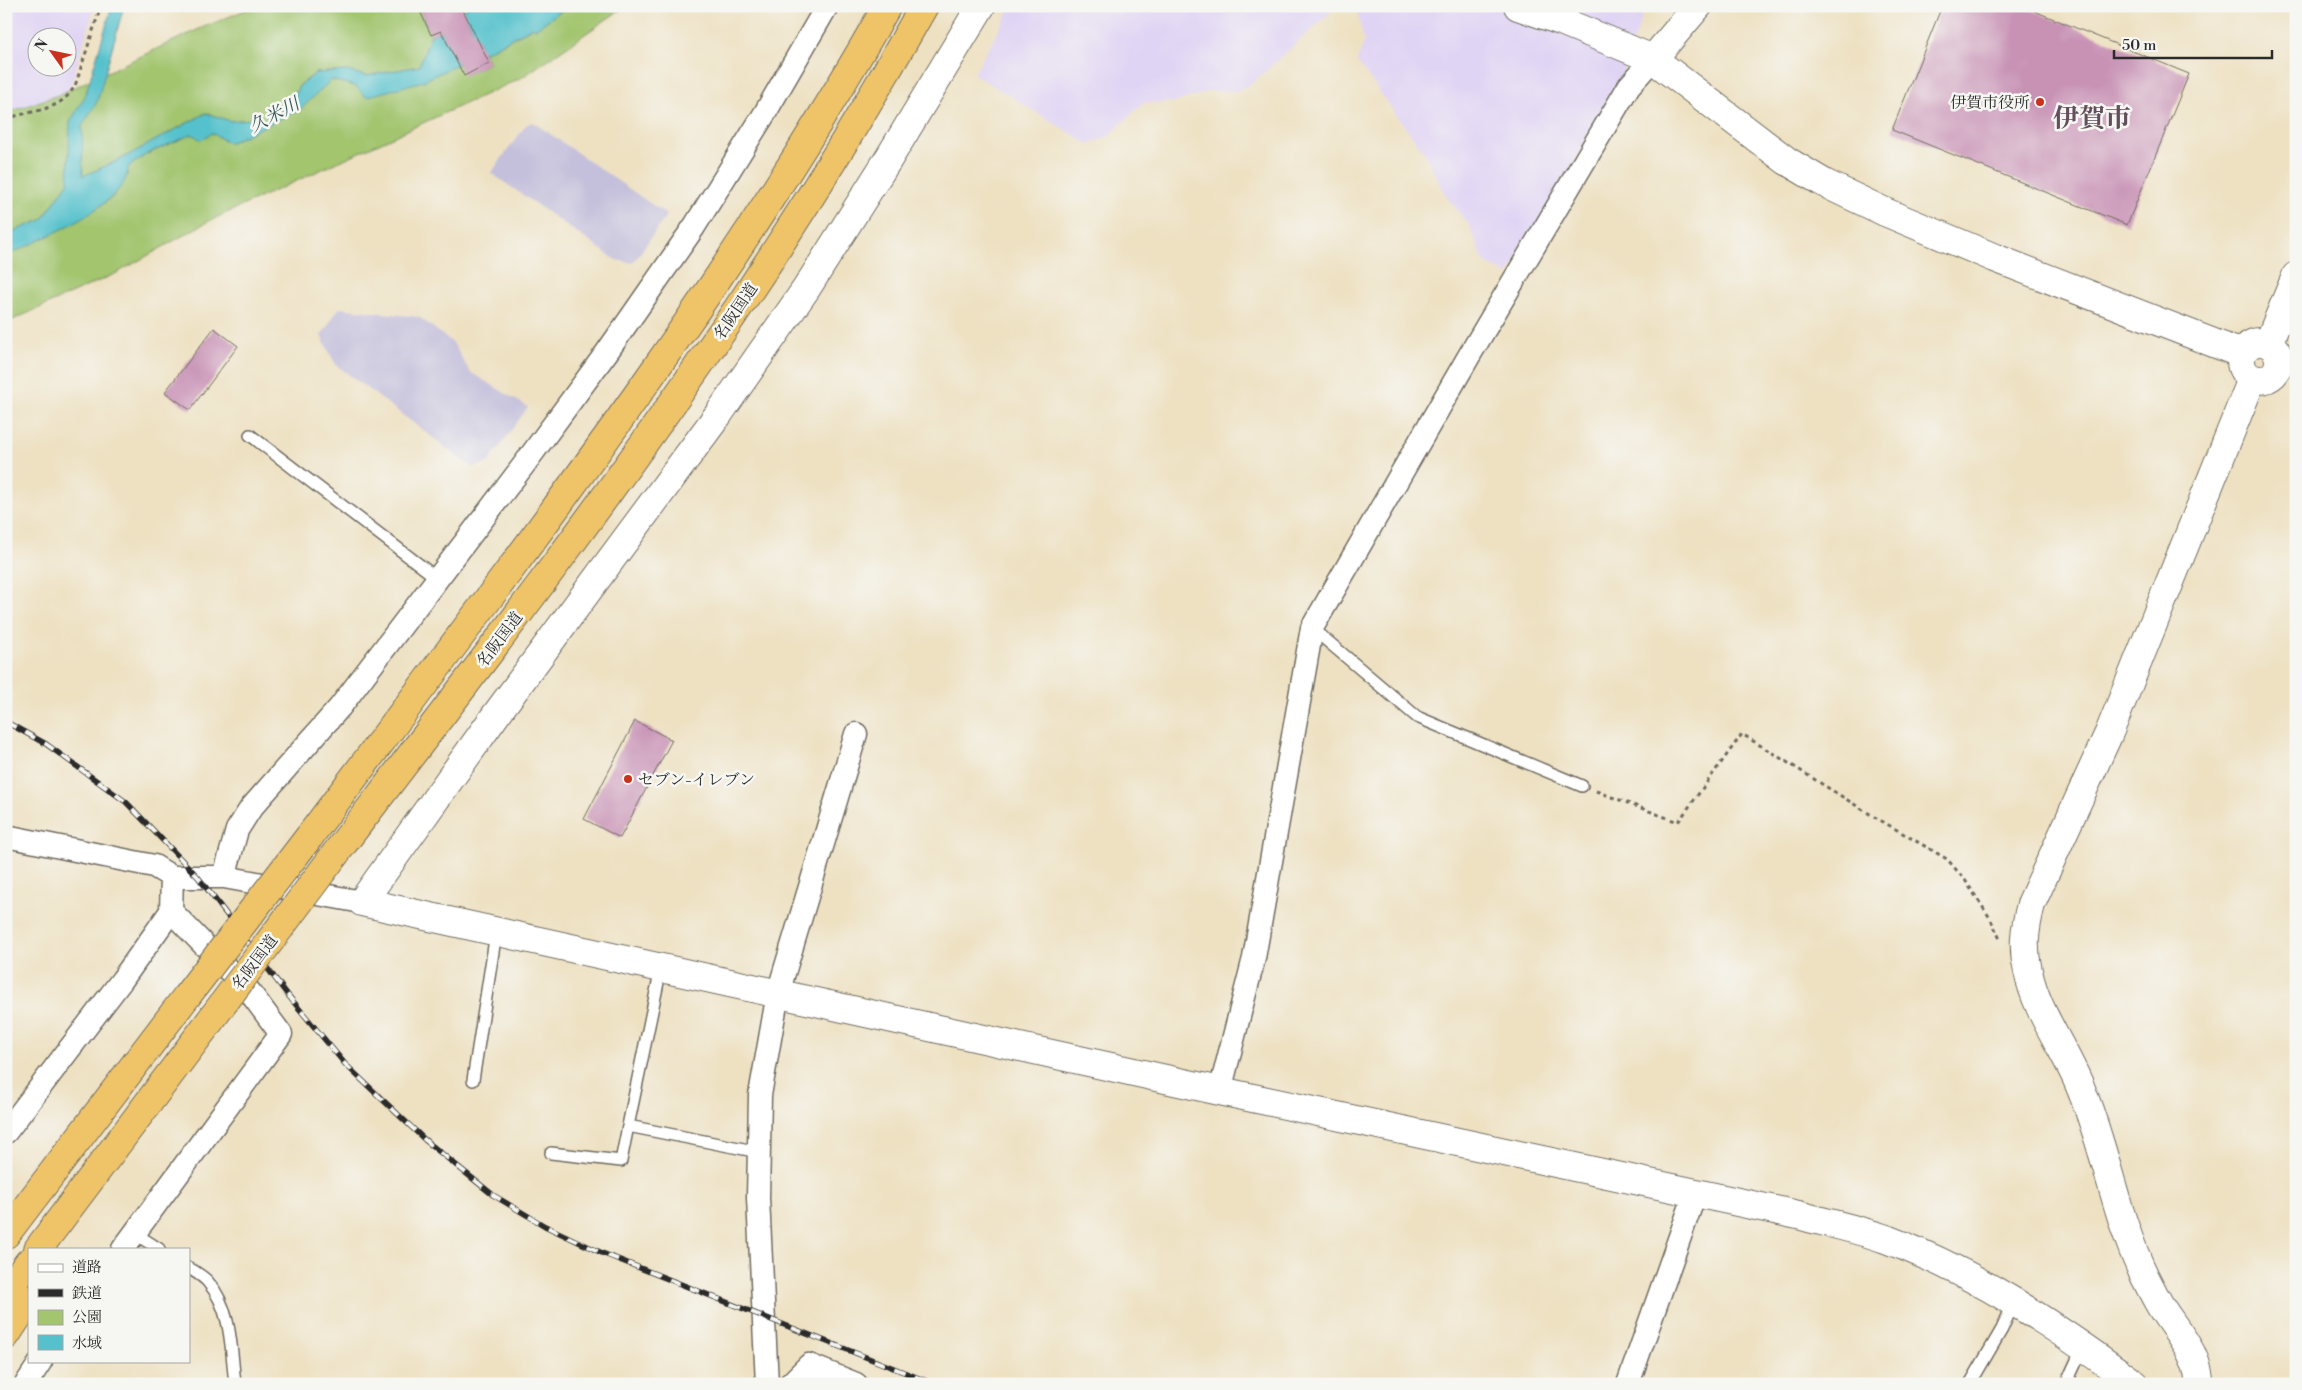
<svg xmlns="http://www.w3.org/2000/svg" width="2302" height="1390" viewBox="0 0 2302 1390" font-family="'Libre Bodoni','Noto Serif JP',serif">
<rect width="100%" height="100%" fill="#f6f6f2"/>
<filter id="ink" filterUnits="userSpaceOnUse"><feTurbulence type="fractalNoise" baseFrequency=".02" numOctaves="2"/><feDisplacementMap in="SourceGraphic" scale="10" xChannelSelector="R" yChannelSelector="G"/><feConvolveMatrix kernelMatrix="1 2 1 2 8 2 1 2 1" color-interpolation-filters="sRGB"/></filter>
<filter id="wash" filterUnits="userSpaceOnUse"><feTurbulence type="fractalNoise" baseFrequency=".0096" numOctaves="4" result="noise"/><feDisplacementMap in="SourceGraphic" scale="20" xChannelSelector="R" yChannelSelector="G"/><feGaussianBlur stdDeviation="1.12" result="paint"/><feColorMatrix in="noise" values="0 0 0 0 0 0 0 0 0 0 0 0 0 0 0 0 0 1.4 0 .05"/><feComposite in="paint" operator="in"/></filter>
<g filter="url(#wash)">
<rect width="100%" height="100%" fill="#eee1c2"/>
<!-- built -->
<path fill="#e0d4f4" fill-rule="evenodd" d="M 6,6 L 95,6 L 72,81 L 67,90 L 49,99 L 6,113 ZM 38,38 L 68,38 L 68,68 L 38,68 Z
M 1012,6 L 1334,6 L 1328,15 L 1251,84 L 1237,91 L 1209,91 L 1177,102 L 1143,103 L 1108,137 L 1088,144 L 974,74 Z
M 1356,6 L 1619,6 L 1643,14 L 1619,86 L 1508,275 L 1484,262 L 1469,225 L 1446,196 L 1425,154 L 1357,61 L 1364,42 Z"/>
<!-- industrial -->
<path fill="#c4c0db" d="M 533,122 L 667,215 L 633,263 L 616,260 L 491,173 L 526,125 Z
M 339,308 L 419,317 L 453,343 L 470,372 L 528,407 L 488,463 L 472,467 L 336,365 L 321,336 Z"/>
<!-- green -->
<path fill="#a2c56e" stroke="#66784c" d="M 255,6 L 428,6 L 420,11 L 431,35 L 419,66 L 366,76 L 347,71 L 316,73 L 299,86 L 290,105 L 264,121 L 250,119 L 230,121 L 206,113 L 119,160 L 68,183 L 42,220 L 6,234 L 6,113 L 58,95 L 199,29 Z
M 568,6 L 626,6 L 521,78 L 207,222 L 117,273 L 6,323 L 6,256 L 87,215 L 114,196 L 128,167 L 147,154 L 192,134 L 212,133 L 229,143 L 331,80 L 355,86 L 423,81 L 458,64 L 465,75 L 489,63 L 484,53 L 534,27 L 535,29 Z"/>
<!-- water -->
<path fill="#54c1cc" stroke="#40767c" d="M 112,6 L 124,6 L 97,102 L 82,126 L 83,176 L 119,160 L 206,113 L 230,121 L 250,119 L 264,121 L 290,105 L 299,86 L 316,73 L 347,71 L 366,76 L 419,66 L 431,35 L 441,31 L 458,64 L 423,81 L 366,97 L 355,86 L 331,80 L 301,109 L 229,143 L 212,133 L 201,140 L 192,134 L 147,154 L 128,167 C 130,204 36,241 6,256 L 6,234 L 42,220 L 68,183 L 70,122 L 85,96 Z
M 470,6 L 568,6 L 535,29 L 533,27 L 484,53 L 463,10 Z"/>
<g id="blocks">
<!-- building -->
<path fill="#c892b5" d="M 428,6 L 461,6 L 489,63 L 464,76 L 441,31 L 431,35 L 420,11 Z
M 1942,6 L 2022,6 L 2189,74 L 2127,225 L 1892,130 Z
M 214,328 L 238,346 L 190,410 L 165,392 Z
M 635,721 L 672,740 L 620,838 L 584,819 Z"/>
</g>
</g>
<g filter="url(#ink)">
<use href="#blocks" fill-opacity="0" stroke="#6f6b60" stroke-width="1"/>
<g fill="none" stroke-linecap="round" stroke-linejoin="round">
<!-- service casing -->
<g stroke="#6f6b60" stroke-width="14">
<path id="service" d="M 250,435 L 438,579
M 1312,628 L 1417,717 L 1582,786
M 473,1080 L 496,933
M 628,1126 L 661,968
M 551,1153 L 621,1161 L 628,1126 L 759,1152
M 134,1233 L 159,1249
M 189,1268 C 195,1272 203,1276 208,1282 C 232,1309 231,1350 235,1384
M 1970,1384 L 2002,1329 L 2014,1302
M 2066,1384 L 2083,1347"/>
</g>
<!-- minor casing -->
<g stroke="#6f6b60" stroke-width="25">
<path id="minor" d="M 6,836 L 154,866 L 172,877 L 224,877 L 362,902
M 224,877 L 237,830 L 251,808 L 340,707 L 523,466 L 607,352 L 694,227 L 765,113 L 827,6
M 1220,1091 L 1254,958 L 1312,628 L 1469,356 L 1629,86 L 1653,59
M 6,1132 L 122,980 L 171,911 L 172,877
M 123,1249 L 281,1034 L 249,991 L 171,911
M 26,1384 L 41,1361
M 767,1384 L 758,1198 L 760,1095 L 778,993 L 856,734
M 790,1384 L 809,1365 L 856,1384
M 1628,1384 L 1695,1194"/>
</g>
<!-- tertiary casing -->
<g stroke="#6f6b60" stroke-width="30">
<path id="tertiary" d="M 981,6 L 889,158 L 806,289 L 718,415 L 495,716 L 362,902 L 1220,1091 L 1798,1215 C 1827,1223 1858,1229 1886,1239 C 1977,1273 2057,1327 2135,1384
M 1518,6 L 1561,21 L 1653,59 L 1787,161 L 1824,183 L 1885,212 L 1995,258 L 2242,354
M 1653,59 L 1698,6
M2241 361a19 19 0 1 1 38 0a19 19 0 1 1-38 0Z
M 2268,344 L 2296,276
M 2199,1384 C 2200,1355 2175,1330 2161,1307 C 2155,1297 2150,1287 2145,1277 C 2115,1216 2106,1147 2079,1084 C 2063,1046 2036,1011 2028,971 C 2022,947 2025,928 2031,904 L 2109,733 L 2252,379"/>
</g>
<!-- motorway casing -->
<g stroke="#6f6b60" stroke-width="30">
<path id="motorway" d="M 309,837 C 512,567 720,301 887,6
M 336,853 C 477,669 619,486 748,293 C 810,200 869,104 924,6
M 6,1234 L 186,997
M 38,1249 L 213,1017
M 6,1292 L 29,1262
M 6,1335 L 29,1300"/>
</g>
<!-- path -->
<path stroke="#6f6b60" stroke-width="3" stroke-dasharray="4 4" stroke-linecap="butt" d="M 6,119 C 34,109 63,112 76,83 L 101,6
M 1596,791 L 1678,822 L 1742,734 L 1873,816 L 1947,859 L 1965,880 L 1990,918 L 2000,939"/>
<!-- service -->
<use href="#service" stroke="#fff" stroke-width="11"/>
<!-- minor -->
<use href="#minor" stroke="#fff" stroke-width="22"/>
<!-- tertiary -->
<use href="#tertiary" stroke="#fff" stroke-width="28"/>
<!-- motorway -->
<use href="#motorway" stroke="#efc469" stroke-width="28"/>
<!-- rail casing -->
<g stroke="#2b2b2b" stroke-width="5.5">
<path id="rail" d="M 6,722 L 46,744 L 126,802 L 198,877 L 287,994 L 345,1064 L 425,1140 L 493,1195 L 545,1226 L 602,1253 L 934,1384"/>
</g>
<!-- rail -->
<use href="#rail" stroke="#f6f6f2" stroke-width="4" stroke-dasharray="11" stroke-linecap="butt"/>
<!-- motorway-bridge casing -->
<g stroke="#6f6b60" stroke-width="30" stroke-linecap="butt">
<path id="motorway-bridge" d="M 186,997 L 309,837
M 213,1017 L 336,853"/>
</g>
<!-- motorway-bridge -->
<use href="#motorway-bridge" stroke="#efc469" stroke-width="28"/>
</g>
</g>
<!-- markers -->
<g fill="#c8321e" stroke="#f6f6f2" stroke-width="2">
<circle cx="2040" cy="102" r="5"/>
<circle cx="628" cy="779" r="5"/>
</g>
<g text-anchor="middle" stroke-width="5" stroke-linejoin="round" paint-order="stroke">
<!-- poi labels -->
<g font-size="16" fill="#2b2b2b" stroke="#f6f6f2" text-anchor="end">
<text x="2030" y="108">伊賀市役所</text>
<text x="638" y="785" text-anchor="start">セブン-イレブン</text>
</g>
<!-- street labels -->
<g font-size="16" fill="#2b2b2b" stroke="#f6f6f2">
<text transform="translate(735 311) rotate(-56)" y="6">名阪国道</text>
<text transform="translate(499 639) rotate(-53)" y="6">名阪国道</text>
<text transform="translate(254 962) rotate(-53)" y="6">名阪国道</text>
</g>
<!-- water labels -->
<g font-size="18" font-style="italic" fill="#37585b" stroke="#f6f6f2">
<text transform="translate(274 115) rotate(-28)" y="6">久米川</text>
</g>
<!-- town labels -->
<g font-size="26" font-weight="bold" fill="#624f5b" stroke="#f6f6f2">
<text x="2092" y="127">伊賀市</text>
</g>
</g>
<!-- margin -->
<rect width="2302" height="1390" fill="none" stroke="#f6f6f2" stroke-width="25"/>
<!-- legend -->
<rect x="28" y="1248" width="162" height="115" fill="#f6f6f2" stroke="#a5a5a2"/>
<rect x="38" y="1264" width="25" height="8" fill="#ffffff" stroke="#a5a5a2"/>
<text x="72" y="1272" font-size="15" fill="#2b2b2b">道路</text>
<rect x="38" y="1289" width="25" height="8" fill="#2b2b2b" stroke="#a5a5a2"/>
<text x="72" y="1298" font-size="15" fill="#2b2b2b">鉄道</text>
<rect x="38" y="1310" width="25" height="15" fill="#a2c56e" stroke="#a5a5a2"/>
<text x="72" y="1322" font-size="15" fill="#2b2b2b">公園</text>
<rect x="38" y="1335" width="25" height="15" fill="#54c1cc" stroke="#a5a5a2"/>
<text x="72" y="1348" font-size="15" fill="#2b2b2b">水域</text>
<!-- north arrow -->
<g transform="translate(52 52) rotate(303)"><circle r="24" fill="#f6f6f2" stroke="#a5a5a2"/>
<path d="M0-4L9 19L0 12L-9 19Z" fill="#c8321e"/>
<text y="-8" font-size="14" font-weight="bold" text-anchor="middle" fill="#2b2b2b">N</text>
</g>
<!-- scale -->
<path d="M2114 50v8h158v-8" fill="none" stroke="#2b2b2b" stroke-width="2.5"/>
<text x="2122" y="50" font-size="15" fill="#2b2b2b" stroke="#f6f6f2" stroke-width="4" paint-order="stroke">50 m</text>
</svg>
